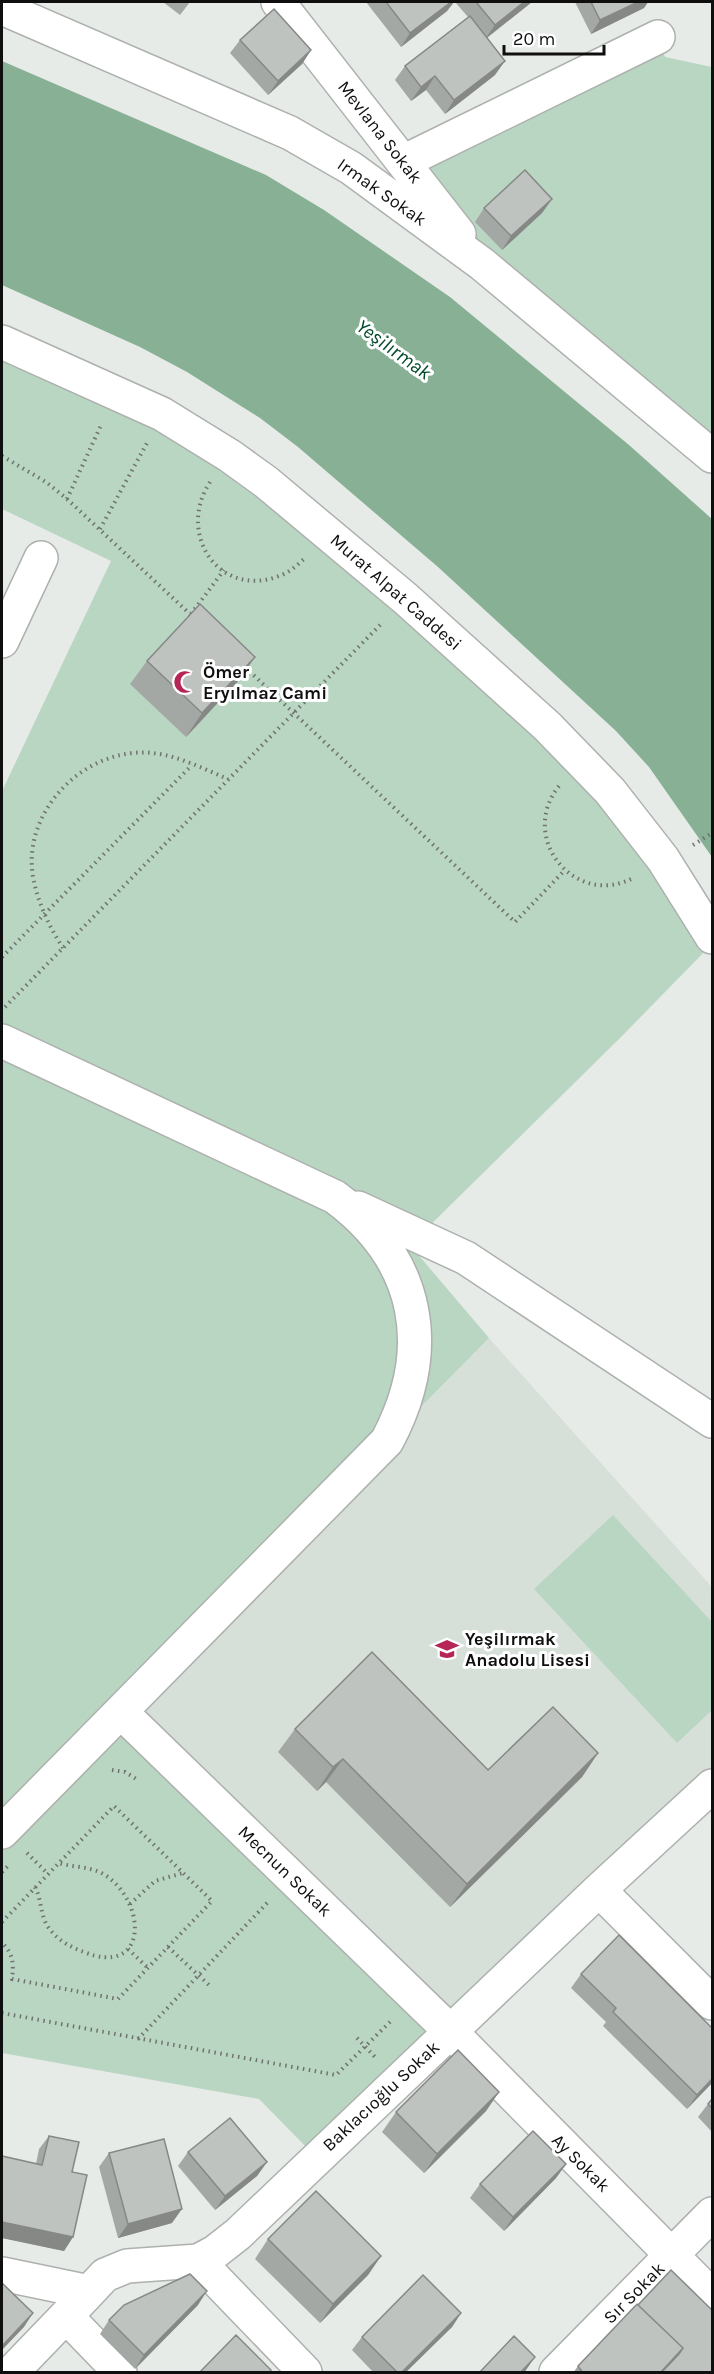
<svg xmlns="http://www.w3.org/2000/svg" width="714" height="2374" viewBox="0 0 714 2374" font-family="Karla,sans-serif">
<rect width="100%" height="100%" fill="#e7ebe8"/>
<!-- built -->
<path fill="#d6e0d9" d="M 489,1338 L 712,1587 L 712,1786 L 450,2031 L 121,1712 Z"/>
<!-- green -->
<path fill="#b9d6c2" d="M 656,38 L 665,57 L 712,67 L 712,456 L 482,264 L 403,162 Z
M 2,342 L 162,414 L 547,726 L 712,944 L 622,1036 L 410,1245 L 489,1338 L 121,1711 L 450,2031 L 316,2157 L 259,2099 L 2,2053 L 2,791 L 111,561 L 2,509 Z
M 613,1515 L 712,1622 L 712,1710 L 677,1743 L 534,1589 Z"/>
<!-- water -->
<path fill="#87b095" d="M 2,61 L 266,175 L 324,210 L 450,297 L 629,445 L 712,519 L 712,857 L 649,767 L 616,731 L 438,567 L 298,447 L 260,418 L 187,372 L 140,347 L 2,285 Z"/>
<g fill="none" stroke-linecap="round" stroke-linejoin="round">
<!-- minor casing -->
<g stroke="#adb1ae" stroke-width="36">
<path id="minor" d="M 278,2 L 459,234
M 2,8 L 290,133 L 351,168 L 482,264 L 712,456
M 403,162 L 658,37
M 2,342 L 162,414 L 230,456 L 266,482 L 406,599 L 547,726 L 610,791 L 663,859 L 712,937
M 2,641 L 41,558
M 2,1041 L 335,1197 C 420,1260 436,1349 387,1441 L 2,1832
M 358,1208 L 466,1258 L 712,1421
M 121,1712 L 450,2031 L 712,2296
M 599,1890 L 712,2003
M 198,2261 L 305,2372
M 2,2274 L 89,2292 L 105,2275 L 127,2266 L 198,2261 L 215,2252 L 238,2234 L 599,1890 L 712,1786
M 66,2316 L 120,2372
M 12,2372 L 89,2292
M 556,2372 L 712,2214"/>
</g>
<!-- path -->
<path stroke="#707270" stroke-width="4" stroke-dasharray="1.5 4.5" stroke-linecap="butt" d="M 2,456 L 46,482 L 67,499 L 191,615
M 210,482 C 176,534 219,599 279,576 C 289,573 297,565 305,558
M 67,499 L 102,423
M 100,529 L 147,443
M 191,614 L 224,570
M 245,667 L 515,922 L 565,870
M 559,786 C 517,838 576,910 635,877
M 693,845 L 712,833
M 63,948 C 50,928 39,905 34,882 C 20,820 72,759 133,753 C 166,749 199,767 228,779
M 2,957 L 192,765
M 5,1007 L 382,623
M 112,1770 L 125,1772 L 138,1780
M 27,1853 L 48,1874
M 2,1872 L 9,1865
M 35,1887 C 43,1902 39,1919 53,1933 C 61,1942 73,1948 84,1952 C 146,1977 148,1907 108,1877 C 93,1866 75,1868 59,1863
M 130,1904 L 155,1881 L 183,1873
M 2,1922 L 114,1806 L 212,1901 L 118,1999 L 12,1979 C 14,1964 13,1953 2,1943
M 168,1947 L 209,1985
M 128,1949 L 148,1968
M 2,2013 L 336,2075 L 392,2020
M 357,2038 L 375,2057
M 138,2039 L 268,1902"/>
<!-- minor -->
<use href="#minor" stroke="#fff" stroke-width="33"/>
</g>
<!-- wall -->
<path fill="#a4a8a5" d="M 163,2 L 190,2 L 180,15 Z
M 366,2 L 454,2 L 447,11 L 401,47 Z
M 455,2 L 532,2 L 487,38 L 495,75 L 445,114 L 426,90 L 411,101 L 395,80 L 405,66 L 468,17 Z
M 575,2 L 648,2 L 644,8 L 591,34 Z
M 240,40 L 311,50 L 302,64 L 268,95 L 230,53 Z
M 552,199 L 542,213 L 502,250 L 475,222 L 484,208 Z
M 255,657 L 239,680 L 186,737 L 130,684 L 147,661 Z
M 295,1729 L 488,1770 L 598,1753 L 582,1777 L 450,1907 L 326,1782 L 317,1791 L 278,1752 Z
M 581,1974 L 712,2028 L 712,2083 L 687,2109 L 603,2026 L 606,2022 L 571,1988 Z
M 499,2092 L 486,2111 L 424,2173 L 382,2132 L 396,2112 Z
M 712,2099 L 712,2132 L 698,2117 L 708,2104 Z
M 49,2136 L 72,2172 L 73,2237 L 64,2251 L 2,2238 L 2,2156 L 36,2164 L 39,2149 Z
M 188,2152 L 267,2162 L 257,2176 L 215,2210 L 178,2166 Z
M 109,2153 L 172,2223 L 118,2238 L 99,2167 Z
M 566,2164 L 556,2178 L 504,2231 L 470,2198 L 480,2184 Z
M 268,2239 L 381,2256 L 368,2275 L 320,2323 L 255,2259 Z
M 198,2305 L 135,2369 L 100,2334 L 109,2320 Z
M 638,2305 L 712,2373 L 573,2373 L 578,2366 Z
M 461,2313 L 452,2327 L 405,2373 L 374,2373 L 352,2350 L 362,2337 Z"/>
<!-- shaded-wall -->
<path fill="#868886" d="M 451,2 L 454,2 L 447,11 L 401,47 L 410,33 Z
M 524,2 L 532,2 L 485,39 L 495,25 Z
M 638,2 L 648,2 L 644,8 L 591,34 L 600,20 Z
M 311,50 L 302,64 L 268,95 L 278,81 Z
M 505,61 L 495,75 L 445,114 L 454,100 Z
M 435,76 L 426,90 L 411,101 L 421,87 Z
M 552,199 L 542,213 L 502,250 L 511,236 Z
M 255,657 L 239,680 L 186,737 L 202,713 Z
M 598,1753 L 582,1777 L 450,1907 L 467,1884 Z
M 343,1759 L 326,1782 L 317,1791 L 333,1767 Z
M 712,2079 L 712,2083 L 687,2109 L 697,2095 Z
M 499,2092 L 486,2111 L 424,2173 L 437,2154 Z
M 267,2162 L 257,2176 L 215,2210 L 225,2196 Z
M 566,2164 L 556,2178 L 504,2231 L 513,2217 Z
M 182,2209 L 172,2223 L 118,2238 L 128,2224 Z
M 2,2222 L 73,2237 L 64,2251 L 2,2238 Z
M 381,2256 L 368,2275 L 320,2323 L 333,2304 Z
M 207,2291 L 198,2305 L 135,2369 L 144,2355 Z
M 33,2313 L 24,2327 L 2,2350 L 2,2346 Z
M 461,2313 L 452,2327 L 405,2373 L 401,2373 Z
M 535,2357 L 524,2373 L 520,2373 Z"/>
<!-- building -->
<path fill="#bfc3c0" stroke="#868886" stroke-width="1.5" d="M 386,2 L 451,2 L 410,33 Z
M 476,2 L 524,2 L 495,25 Z
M 591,2 L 638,2 L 600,20 Z
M 274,9 L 311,50 L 278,81 L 240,40 Z
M 470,16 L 505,61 L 454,100 L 435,76 L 421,87 L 405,66 Z
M 525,170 L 552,199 L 511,236 L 484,208 Z
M 200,604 L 255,657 L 202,713 L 147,661 Z
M 372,1652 L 488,1770 L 553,1707 L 598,1753 L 467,1884 L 343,1759 L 333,1767 L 295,1729 Z
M 619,1935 L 712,2028 L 712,2079 L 697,2095 L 613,2012 L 616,2008 L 581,1974 Z
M 458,2050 L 499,2092 L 437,2154 L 396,2112 Z
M 712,2099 L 712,2108 L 708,2104 Z
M 230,2118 L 267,2162 L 225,2196 L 188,2152 Z
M 533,2131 L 566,2164 L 513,2217 L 480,2184 Z
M 49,2136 L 79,2142 L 72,2172 L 87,2175 L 73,2237 L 2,2222 L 2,2156 L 42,2165 Z
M 164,2139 L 182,2209 L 128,2224 L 109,2153 Z
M 316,2191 L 381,2256 L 333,2304 L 268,2239 Z
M 671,2270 L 712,2310 L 712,2373 L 661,2373 L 679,2354 L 683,2348 L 638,2305 Z
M 190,2274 L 207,2291 L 144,2355 L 109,2320 L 124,2305 Z
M 423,2275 L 461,2313 L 401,2373 L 398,2373 L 362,2337 Z
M 2,2283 L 33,2313 L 2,2346 Z
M 637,2304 L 683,2348 L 660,2373 L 583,2373 L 578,2366 Z
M 236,2335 L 271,2370 L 269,2373 L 199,2373 Z
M 514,2336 L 535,2357 L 520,2373 L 479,2373 Z"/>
<!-- icons -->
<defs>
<g id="mosque-bare" transform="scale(1.8)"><path d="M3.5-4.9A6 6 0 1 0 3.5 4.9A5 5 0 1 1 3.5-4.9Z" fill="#b52657" stroke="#fff" stroke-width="2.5" paint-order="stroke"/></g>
<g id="school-bare" transform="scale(1.8)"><path d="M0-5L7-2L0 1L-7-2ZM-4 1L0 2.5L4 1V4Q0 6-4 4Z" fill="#b52657" stroke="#fff" stroke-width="2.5" paint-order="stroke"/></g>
</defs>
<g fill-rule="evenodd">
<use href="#mosque-bare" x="185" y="682"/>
<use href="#school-bare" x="447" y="1649"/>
</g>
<g text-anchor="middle" stroke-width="6" stroke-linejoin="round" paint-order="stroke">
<!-- street labels -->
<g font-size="18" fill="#0e0f0e" stroke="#fff">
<text transform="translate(380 132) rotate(52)" y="6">Mevlana Sokak</text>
<text transform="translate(382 192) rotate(35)" y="6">Irmak Sokak</text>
<text transform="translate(396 592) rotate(41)" y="6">Murat Alpat Caddesi</text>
<text transform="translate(285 1871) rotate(44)" y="6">Mecnun Sokak</text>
<text transform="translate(381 2096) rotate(-43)" y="6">Baklacıoğlu Sokak</text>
<text transform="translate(581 2163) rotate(45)" y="6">Ay Sokak</text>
<text transform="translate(634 2293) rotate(-45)" y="6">Sır Sokak</text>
</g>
<!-- poi labels -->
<g font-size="18" font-weight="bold" fill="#0e0f0e" stroke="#fff" text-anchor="start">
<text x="203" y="678">Ömer<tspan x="203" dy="21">Eryılmaz Cami</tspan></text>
<text x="465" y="1645">Yeşilırmak<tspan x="465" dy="21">Anadolu Lisesi</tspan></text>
</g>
<!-- water labels -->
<g font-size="20" font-style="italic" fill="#004b29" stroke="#fff">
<text transform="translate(394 349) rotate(36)" y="7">Yeşilırmak</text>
</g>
</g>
<!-- border -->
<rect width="714" height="2374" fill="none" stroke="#0e0f0e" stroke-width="6"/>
<!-- scale -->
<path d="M504 45v9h100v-9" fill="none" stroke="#0e0f0e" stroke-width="3"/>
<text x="513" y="45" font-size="18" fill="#0e0f0e" stroke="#ffffff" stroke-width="4.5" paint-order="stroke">20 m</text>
</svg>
